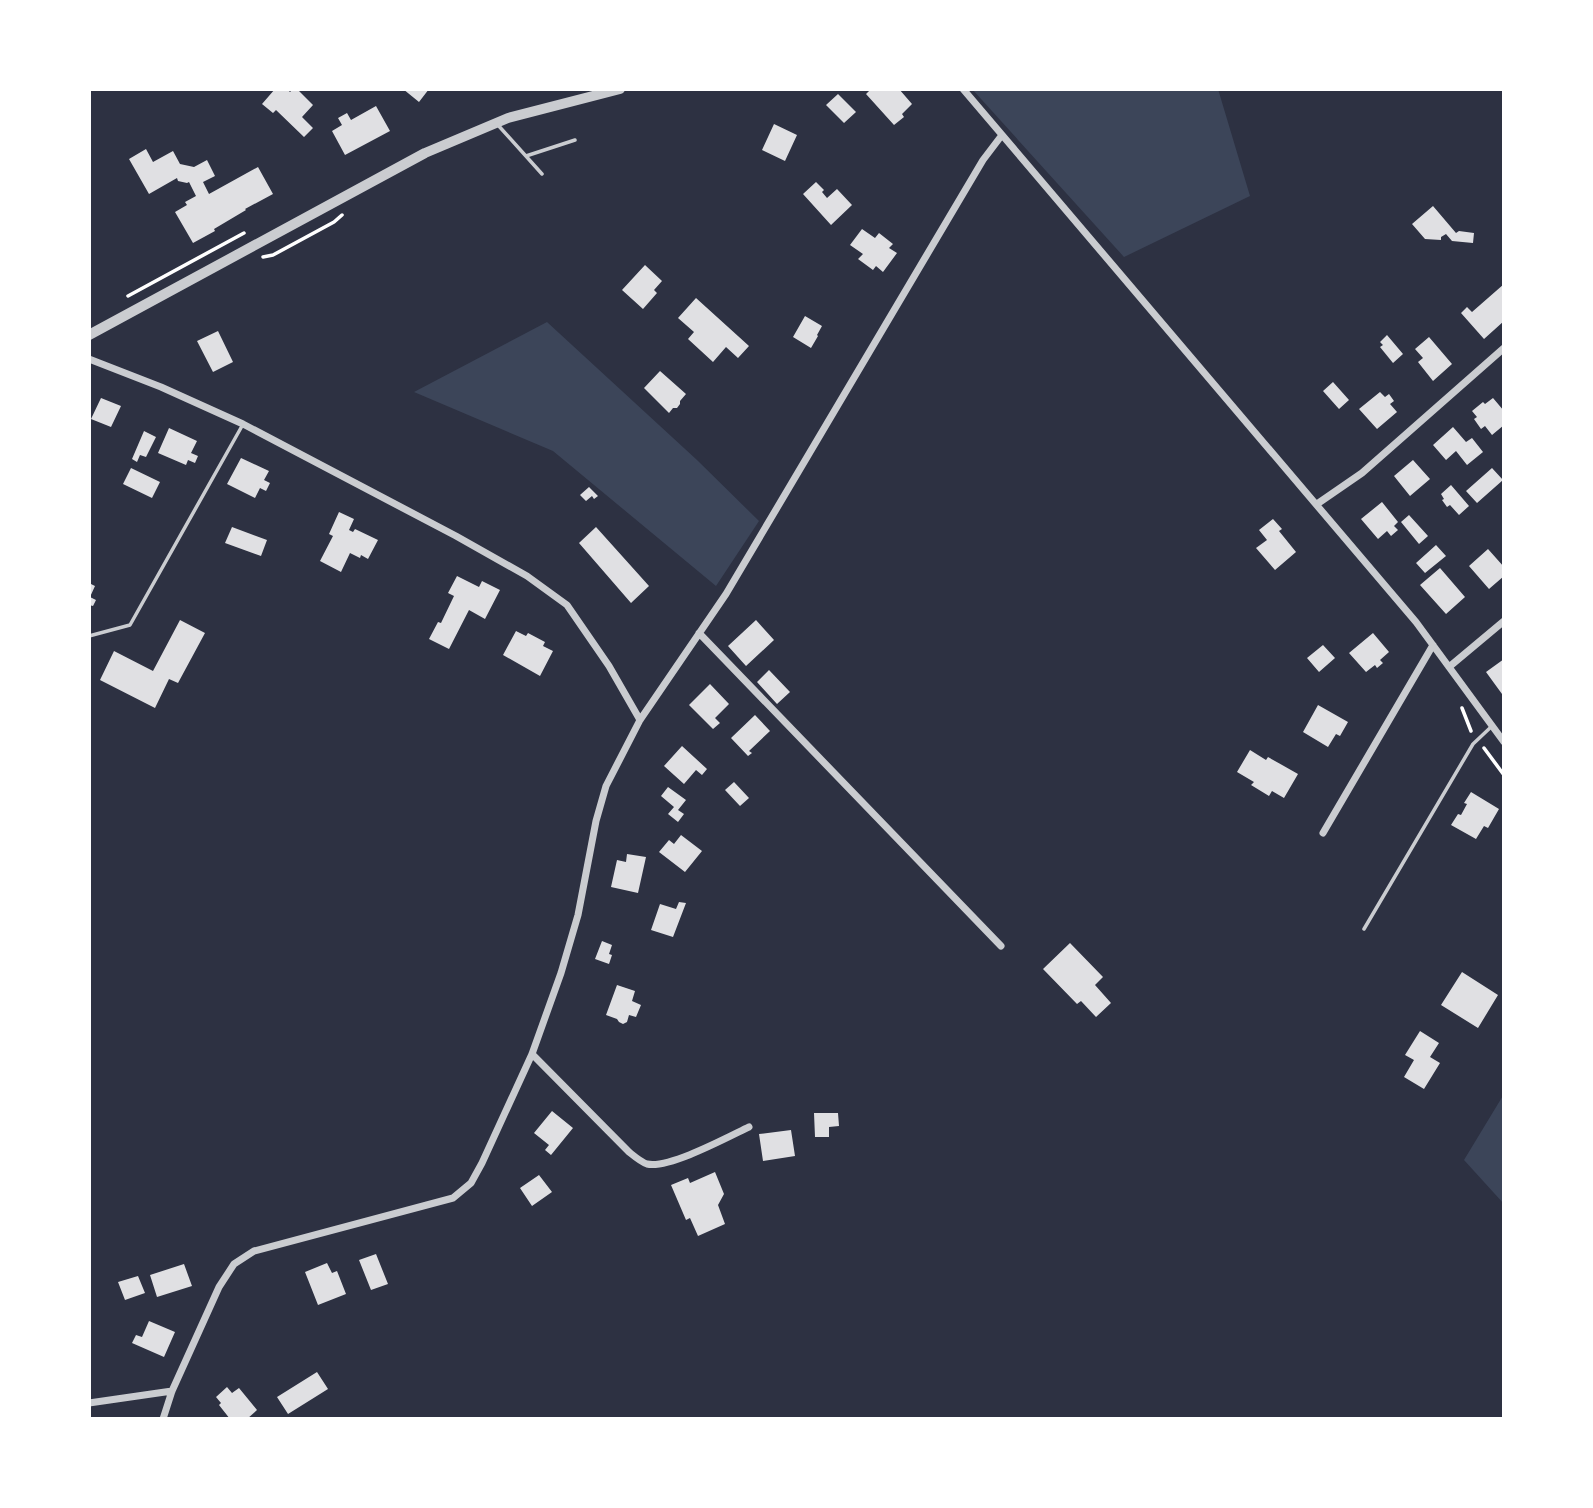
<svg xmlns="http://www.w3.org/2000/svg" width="1593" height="1508" viewBox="0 0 1593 1508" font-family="'Archivo Narrow',sans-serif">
<rect width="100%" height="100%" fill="#2d3142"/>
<!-- green -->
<path fill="#3c4559" d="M 972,89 L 1218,89 L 1250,196 L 1124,257 Z
M 547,322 L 697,460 L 759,521 L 716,586 L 553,451 L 414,392 Z
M 1504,1094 L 1504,1204 L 1464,1160 Z"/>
<!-- building -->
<path fill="#e0e0e3" d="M 275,89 L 287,89 L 290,92 L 293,89 L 297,89 L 313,105 L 302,117 L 313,128 L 304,137 L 276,110 L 273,113 L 262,104 Z
M 403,89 L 429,89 L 419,102 Z
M 871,89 L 899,89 L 912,104 L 902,114 L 904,117 L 894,125 L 866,94 Z
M 838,94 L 856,112 L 844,123 L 826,105 Z
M 376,106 L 390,131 L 345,155 L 332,131 L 342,125 L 338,118 L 347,113 L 351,120 Z
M 774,124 L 797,135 L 785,161 L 762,150 Z
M 146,149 L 153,162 L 173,151 L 180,164 L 194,167 L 207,160 L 215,176 L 203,182 L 209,194 L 258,167 L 273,194 L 245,209 L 246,210 L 214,229 L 215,231 L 193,243 L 175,212 L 187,205 L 185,202 L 196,196 L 189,182 L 187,183 L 178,181 L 177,178 L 149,194 L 129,159 Z
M 816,182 L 824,190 L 822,192 L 827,198 L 837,189 L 852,205 L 831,225 L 803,194 Z
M 1433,206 L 1456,233 L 1459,231 L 1474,233 L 1473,243 L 1452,241 L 1446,234 L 1441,237 L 1441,240 L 1425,239 L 1412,224 Z
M 862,229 L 875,238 L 879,233 L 893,244 L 889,248 L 897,253 L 883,272 L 876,266 L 873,270 L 858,259 L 863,254 L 850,245 Z
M 645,265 L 662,281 L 654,290 L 657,293 L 643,309 L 622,290 Z
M 1504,284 L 1504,321 L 1484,339 L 1461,313 L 1467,307 L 1472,312 Z
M 696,298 L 749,346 L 738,358 L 726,347 L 713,362 L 688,339 L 694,332 L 678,318 Z
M 805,316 L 822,326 L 817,335 L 818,336 L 811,348 L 793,337 Z
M 218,331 L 233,362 L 213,372 L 197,341 Z
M 1387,335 L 1403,354 L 1393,363 L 1380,347 L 1383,345 L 1380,342 Z
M 1429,337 L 1452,364 L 1433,381 L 1418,362 L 1423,358 L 1415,349 Z
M 660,371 L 686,394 L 680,401 L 680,404 L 677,408 L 673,408 L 669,413 L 644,388 Z
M 1333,382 L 1349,400 L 1339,409 L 1323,391 Z
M 1380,392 L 1385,397 L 1389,394 L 1394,401 L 1390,404 L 1397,412 L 1377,429 L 1359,409 Z
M 101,398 L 121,406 L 111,427 L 91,419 Z
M 1493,398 L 1504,411 L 1504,425 L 1492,435 L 1485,426 L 1481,429 L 1474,419 L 1477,417 L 1472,411 L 1483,402 L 1485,404 Z
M 1453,427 L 1466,442 L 1472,438 L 1483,452 L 1467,465 L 1456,451 L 1446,460 L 1433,445 Z
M 169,428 L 197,441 L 191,453 L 198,456 L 195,463 L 188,460 L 186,465 L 158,453 Z
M 144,431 L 156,437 L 146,457 L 140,455 L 137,462 L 132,459 Z
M 241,458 L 269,471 L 264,480 L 270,483 L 266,491 L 260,488 L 255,498 L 227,484 Z
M 1413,460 L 1430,479 L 1410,496 L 1394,476 Z
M 131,468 L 160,482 L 152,498 L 123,484 Z
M 1492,468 L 1503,480 L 1477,503 L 1466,491 Z
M 1451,485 L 1469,506 L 1459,515 L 1450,505 L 1447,507 L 1442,500 L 1444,499 L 1441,494 Z
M 589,487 L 598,496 L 594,499 L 592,496 L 586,501 L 580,495 Z
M 1382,502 L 1398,522 L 1394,526 L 1398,530 L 1391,536 L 1387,531 L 1378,539 L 1361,519 Z
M 339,512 L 354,519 L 349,530 L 353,532 L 355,529 L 378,540 L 368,559 L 361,555 L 360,558 L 350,553 L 341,572 L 320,561 L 333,536 L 329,534 Z
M 1409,515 L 1428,536 L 1419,544 L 1401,522 Z
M 1273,519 L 1282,529 L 1279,531 L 1296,552 L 1275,570 L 1256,548 L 1267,540 L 1259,530 Z
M 232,527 L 267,540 L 261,556 L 225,543 Z
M 596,527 L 649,586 L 631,603 L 579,543 Z
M 1436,545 L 1446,556 L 1425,573 L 1416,563 Z
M 1488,549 L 1504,567 L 1504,576 L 1489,589 L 1469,566 Z
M 1440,568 L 1465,597 L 1446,614 L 1420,585 Z
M 457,576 L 479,587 L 482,581 L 500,590 L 485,619 L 469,610 L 449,649 L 429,639 L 438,622 L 441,623 L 454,596 L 448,593 Z
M 89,583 L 95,586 L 90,597 L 96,600 L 93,606 L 89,605 Z
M 180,620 L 205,633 L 178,683 L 169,679 L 155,708 L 100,680 L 114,651 L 153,671 Z
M 756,620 L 774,640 L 746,666 L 728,646 Z
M 516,631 L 526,636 L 528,633 L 545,642 L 543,646 L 553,651 L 540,676 L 503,655 Z
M 1373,633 L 1389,652 L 1380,660 L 1383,663 L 1377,668 L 1375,665 L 1366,672 L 1349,653 Z
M 1323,645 L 1335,658 L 1319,672 L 1307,658 Z
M 1504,659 L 1504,692 L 1502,694 L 1486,672 Z
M 769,670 L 790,692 L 777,704 L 757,682 Z
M 710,684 L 729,704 L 715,718 L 720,723 L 713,729 L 689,705 Z
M 1318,705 L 1348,722 L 1340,736 L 1336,734 L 1328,747 L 1303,732 Z
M 755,715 L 770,731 L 749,751 L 752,753 L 748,756 L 731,738 Z
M 682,746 L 707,769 L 702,775 L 696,770 L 684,784 L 664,766 Z
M 1250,750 L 1266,760 L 1268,757 L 1298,774 L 1284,798 L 1272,791 L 1269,796 L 1251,785 L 1254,782 L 1237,772 Z
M 734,782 L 749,798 L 740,806 L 725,790 Z
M 668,787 L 686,800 L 678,810 L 684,814 L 678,822 L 668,814 L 674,807 L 661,796 Z
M 1471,792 L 1499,809 L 1488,828 L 1484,826 L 1476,839 L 1451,825 L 1458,814 L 1461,815 L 1467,804 L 1464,803 Z
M 681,835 L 702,851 L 685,872 L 659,852 L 669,840 L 674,844 Z
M 627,854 L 646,857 L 638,893 L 611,887 L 617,860 L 626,862 Z
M 679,902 L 686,903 L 673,937 L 651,930 L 660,904 L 676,909 Z
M 602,941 L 612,945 L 609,954 L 612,955 L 609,964 L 595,959 Z
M 1070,943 L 1103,977 L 1095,985 L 1111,1003 L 1096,1017 L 1081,1001 L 1077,1004 L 1043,969 Z
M 1462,972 L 1498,995 L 1478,1028 L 1441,1005 Z
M 617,985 L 635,991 L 632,1001 L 641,1005 L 636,1017 L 629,1015 L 627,1022 L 623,1024 L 619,1022 L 617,1019 L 606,1015 Z
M 1420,1031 L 1439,1043 L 1430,1057 L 1440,1063 L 1424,1089 L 1404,1077 L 1414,1060 L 1405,1055 Z
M 552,1111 L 573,1128 L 551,1155 L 545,1150 L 549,1145 L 534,1133 Z
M 814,1113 L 838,1113 L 839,1126 L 829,1127 L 829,1137 L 815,1137 Z
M 791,1130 L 795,1156 L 763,1161 L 759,1134 Z
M 715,1172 L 724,1194 L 718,1205 L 725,1224 L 698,1236 L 690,1218 L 686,1220 L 671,1185 L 688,1178 L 690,1183 Z
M 539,1175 L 552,1192 L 532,1206 L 520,1188 Z
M 376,1254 L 388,1284 L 371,1290 L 359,1260 Z
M 327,1263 L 332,1273 L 337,1271 L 346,1294 L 318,1305 L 305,1272 Z
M 184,1264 L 192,1286 L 157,1297 L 150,1275 Z
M 138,1276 L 145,1293 L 125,1300 L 118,1282 Z
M 149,1321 L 175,1332 L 164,1357 L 132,1343 L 136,1335 L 142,1337 Z
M 317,1372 L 328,1389 L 288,1414 L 277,1397 Z
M 227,1387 L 232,1393 L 239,1388 L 257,1410 L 247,1419 L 230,1419 L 219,1405 L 221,1403 L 216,1397 Z"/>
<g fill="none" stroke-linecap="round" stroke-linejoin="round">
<!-- path -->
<path stroke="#fff" stroke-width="3.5" d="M 263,257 L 273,255 L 334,222 L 342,215
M 128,296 L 244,233
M 1462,708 L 1471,731
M 1484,748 L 1504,775"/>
<!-- service -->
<path stroke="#caccd0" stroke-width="3.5" d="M 497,124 L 542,174
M 526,156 L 575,140
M 89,636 L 130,625 L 242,426
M 1364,929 L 1473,744 L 1491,727"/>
<!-- minor -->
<path stroke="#caccd0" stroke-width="7" d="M 963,89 L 1416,622 L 1504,742
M 89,359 L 161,387 L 243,424 L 456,536 L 527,576 L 567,605 L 609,666 L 640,720
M 1317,504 L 1362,473 L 1504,348
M 699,633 L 1001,946
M 1449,667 L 1504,621
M 1323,833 L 1433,645
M 532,1054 L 629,1152 C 634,1156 641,1162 647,1164 C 669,1169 728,1137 749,1127
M 89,1403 L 172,1391
M 163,1419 L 172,1391 L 219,1287 L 234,1264 L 254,1251 L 453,1198 L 471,1183 L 482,1163 L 532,1054 L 561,973 L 578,915 L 596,821 L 606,786 L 640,720 L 726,594 L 983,160 L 1002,135"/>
<!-- tertiary -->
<path stroke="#caccd0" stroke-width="10" d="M 89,335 L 425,153 L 508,118 L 620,89"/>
</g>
<!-- border -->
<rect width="1593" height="1508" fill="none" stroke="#ffffff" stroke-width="182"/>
</svg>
